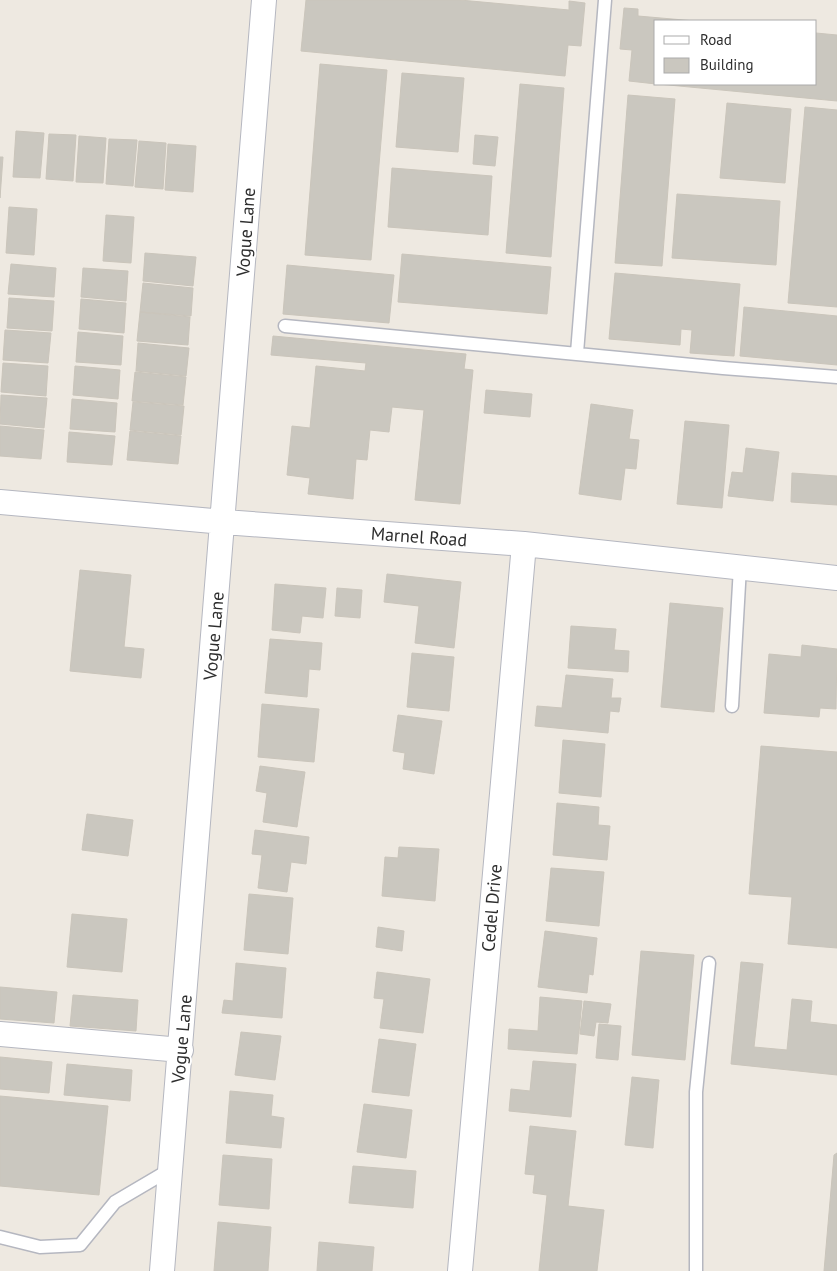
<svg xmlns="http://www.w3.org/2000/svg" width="837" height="1271" viewBox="0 0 837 1271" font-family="'PT Sans',sans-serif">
<rect width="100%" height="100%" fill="#eee9e1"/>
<!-- building -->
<path fill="#cac7bf" stroke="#cac5bb" d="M 306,0 L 460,0 L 569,10 L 569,1 L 585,3 L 581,46 L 568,45 L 565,76 L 301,51 Z
M 624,8 L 638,9 L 638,16 L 695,21 L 656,21 L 656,84 L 629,81 L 632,50 L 620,49 Z
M 816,33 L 837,35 L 837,101 L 658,84 L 816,84 Z
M 320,64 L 387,70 L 371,260 L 305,255 Z
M 402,73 L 464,78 L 458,152 L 396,147 Z
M 520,84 L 564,88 L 551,257 L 506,253 Z
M 628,95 L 675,99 L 662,266 L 615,263 Z
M 727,103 L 791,109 L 785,183 L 720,178 Z
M 805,107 L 837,110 L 837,307 L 788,303 Z
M 16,131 L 44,133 L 40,178 L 13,177 Z
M 49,134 L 76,135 L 73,181 L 46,179 Z
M 475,135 L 498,137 L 495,166 L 473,164 Z
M 79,136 L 106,138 L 103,183 L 76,182 Z
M 109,139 L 137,140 L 133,186 L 106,184 Z
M 139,141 L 166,143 L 163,189 L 135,187 Z
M 168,144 L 196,146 L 193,192 L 165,190 Z
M 0,157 L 3,157 L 0,198 Z
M 392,168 L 492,176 L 488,235 L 388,227 Z
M 677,194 L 780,201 L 776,265 L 672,258 Z
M 9,207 L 37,209 L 34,255 L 6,253 Z
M 106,215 L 134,217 L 131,263 L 103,261 Z
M 145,253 L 196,257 L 193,286 L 143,281 Z
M 402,254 L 551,267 L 547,314 L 398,302 Z
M 11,264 L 56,268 L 54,297 L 8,294 Z
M 287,265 L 394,275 L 389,323 L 283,314 Z
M 83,268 L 128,271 L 126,301 L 81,297 Z
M 615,273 L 740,284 L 734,356 L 690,353 L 692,330 L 681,329 L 680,345 L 609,339 Z
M 143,283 L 193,288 L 191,316 L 140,312 Z
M 9,298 L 54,301 L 52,331 L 7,328 Z
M 81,299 L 126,303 L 124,333 L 79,329 Z
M 744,307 L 837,316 L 837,365 L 740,356 Z
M 140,312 L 190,317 L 188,345 L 137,341 Z
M 5,330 L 51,333 L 48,363 L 3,360 Z
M 78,332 L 123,336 L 121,365 L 76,362 Z
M 273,336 L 466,354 L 464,369 L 473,370 L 460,504 L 415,500 L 424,410 L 392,407 L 389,432 L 370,430 L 367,460 L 356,459 L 353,499 L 308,494 L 310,478 L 287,475 L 292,426 L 310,428 L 316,366 L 365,371 L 366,363 L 271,355 Z
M 138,343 L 189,348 L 186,376 L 136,371 Z
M 3,363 L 48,366 L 46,396 L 1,392 Z
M 75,366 L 120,370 L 118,399 L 73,395 Z
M 135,372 L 186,377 L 183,405 L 132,401 Z
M 486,390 L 532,394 L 530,417 L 484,413 Z
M 1,395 L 47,398 L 44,428 L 0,424 Z
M 72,399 L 117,403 L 115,432 L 70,429 Z
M 133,402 L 184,406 L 181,435 L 130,430 Z
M 591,404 L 633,410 L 629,439 L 639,440 L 636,469 L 625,468 L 621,500 L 579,494 Z
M 685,421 L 729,425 L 722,508 L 677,504 Z
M 0,426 L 44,430 L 41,459 L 0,456 Z
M 130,431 L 181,436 L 178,464 L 127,460 Z
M 69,432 L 115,436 L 112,465 L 67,462 Z
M 746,448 L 779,452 L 773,501 L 728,496 L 732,472 L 743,473 Z
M 792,473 L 837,476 L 837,505 L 791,502 Z
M 80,570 L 131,575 L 124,647 L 144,649 L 141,678 L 70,671 Z
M 387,574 L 461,582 L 454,648 L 415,643 L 419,606 L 384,602 Z
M 275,584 L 326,588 L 323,618 L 302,616 L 300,633 L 272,630 Z
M 337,588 L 362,590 L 360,618 L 335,616 Z
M 670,603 L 723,608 L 714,712 L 661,707 Z
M 571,626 L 616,629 L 614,650 L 629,651 L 628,672 L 568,668 Z
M 270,639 L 322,643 L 320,670 L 309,669 L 307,697 L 265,693 Z
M 802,645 L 837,649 L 836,709 L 820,708 L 819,717 L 764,713 L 769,654 L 801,657 Z
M 412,653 L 454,657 L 449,711 L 407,707 Z
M 566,675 L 613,679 L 611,698 L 621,698 L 619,712 L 610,711 L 608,733 L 535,726 L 537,706 L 562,708 Z
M 262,704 L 319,709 L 314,762 L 258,757 Z
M 398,715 L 442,721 L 434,774 L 403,769 L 405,753 L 393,751 Z
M 563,740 L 605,744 L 601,797 L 559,793 Z
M 761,746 L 837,752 L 837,948 L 788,944 L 792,897 L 749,894 Z
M 260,766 L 305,772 L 297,827 L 263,822 L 267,793 L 256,791 Z
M 557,803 L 599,807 L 598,825 L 610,826 L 607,860 L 553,855 Z
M 87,814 L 133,820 L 128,856 L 82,850 Z
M 255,830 L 309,837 L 306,864 L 291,862 L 287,892 L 258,888 L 262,855 L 252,854 Z
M 399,847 L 439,849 L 435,901 L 382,896 L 385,857 L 398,858 Z
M 551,868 L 604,872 L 599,926 L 546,921 Z
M 249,894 L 293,898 L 288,954 L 244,950 Z
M 72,914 L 127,919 L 122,972 L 67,967 Z
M 378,927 L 404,931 L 402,951 L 376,947 Z
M 545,931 L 597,938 L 593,975 L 589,974 L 587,993 L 538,987 Z
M 641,951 L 694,955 L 685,1060 L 632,1055 Z
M 741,962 L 763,964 L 754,1047 L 787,1050 L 792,999 L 812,1001 L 810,1022 L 837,1025 L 837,1075 L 731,1064 Z
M 236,963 L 286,968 L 282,1018 L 222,1013 L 224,1000 L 233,1001 Z
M 377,972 L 430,979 L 423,1033 L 380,1028 L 384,999 L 374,998 Z
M 0,987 L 57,992 L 54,1023 L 0,1019 Z
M 73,995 L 138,1000 L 136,1031 L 70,1026 Z
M 540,997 L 582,1001 L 577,1054 L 508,1049 L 509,1029 L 538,1031 Z
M 584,1001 L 611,1004 L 608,1023 L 596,1022 L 594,1036 L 580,1034 Z
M 599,1024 L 621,1026 L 618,1060 L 596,1058 Z
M 241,1032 L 281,1036 L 275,1080 L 235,1075 Z
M 379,1039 L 416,1044 L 409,1096 L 372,1092 Z
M 0,1057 L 52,1062 L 49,1093 L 0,1089 Z
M 533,1061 L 576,1064 L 571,1117 L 509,1111 L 511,1089 L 530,1091 Z
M 67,1064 L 132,1070 L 130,1101 L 64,1095 Z
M 632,1077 L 659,1080 L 653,1148 L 625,1145 Z
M 230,1091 L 273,1095 L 271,1116 L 284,1118 L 281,1148 L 226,1143 Z
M 0,1096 L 108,1106 L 99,1195 L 0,1186 Z
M 364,1104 L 412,1110 L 406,1158 L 357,1152 Z
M 530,1126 L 576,1131 L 568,1206 L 604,1210 L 597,1271 L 539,1271 L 547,1195 L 533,1193 L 535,1175 L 525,1174 Z
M 837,1153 L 837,1271 L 824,1271 L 834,1155 Z
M 223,1155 L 272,1159 L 269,1209 L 219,1205 Z
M 353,1166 L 416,1171 L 413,1208 L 349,1203 Z
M 218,1222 L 271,1227 L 268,1271 L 214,1271 Z
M 319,1242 L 374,1247 L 372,1271 L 317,1271 Z"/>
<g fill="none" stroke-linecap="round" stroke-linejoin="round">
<!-- service casing -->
<g stroke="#b5b7c0" stroke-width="15">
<path id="service" d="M 285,326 L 723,368 L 837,377
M 577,353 L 605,0
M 732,706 L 740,567
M 0,1237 L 40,1247 L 80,1245 L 115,1202 L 171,1169
M 696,1271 L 696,1092 L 709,963"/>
</g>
<!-- minor casing -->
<g stroke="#b5b7c0" stroke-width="26">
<path id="minor" d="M 0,502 L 224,522 L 524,544 L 837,578
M 0,1034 L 181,1050
M 162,1271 L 264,0
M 460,1271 L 524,544"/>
</g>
<!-- service -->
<use href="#service" stroke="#fff" stroke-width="12"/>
<!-- minor -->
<use href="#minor" stroke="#fff" stroke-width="24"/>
</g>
<g text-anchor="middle" stroke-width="4" stroke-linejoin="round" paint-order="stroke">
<!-- street labels -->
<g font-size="18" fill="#2e2e2e" stroke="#fff">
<text transform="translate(246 232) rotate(-86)" y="6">Vogue Lane</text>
<text transform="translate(419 537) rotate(4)" y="6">Marnel Road</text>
<text transform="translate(214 636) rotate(-85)" y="6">Vogue Lane</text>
<text transform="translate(492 908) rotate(-85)" y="6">Cedel Drive</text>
<text transform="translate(182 1039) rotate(-85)" y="6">Vogue Lane</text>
</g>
</g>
<!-- legend -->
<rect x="654" y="20" width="162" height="65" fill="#ffffff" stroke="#ababab"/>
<rect x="664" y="36" width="25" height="8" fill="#ffffff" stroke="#ababab"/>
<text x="700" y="45" font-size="15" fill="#2e2e2e">Road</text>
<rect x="664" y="58" width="25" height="15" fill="#cac7bf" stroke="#ababab"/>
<text x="700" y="70" font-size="15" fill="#2e2e2e">Building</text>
</svg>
